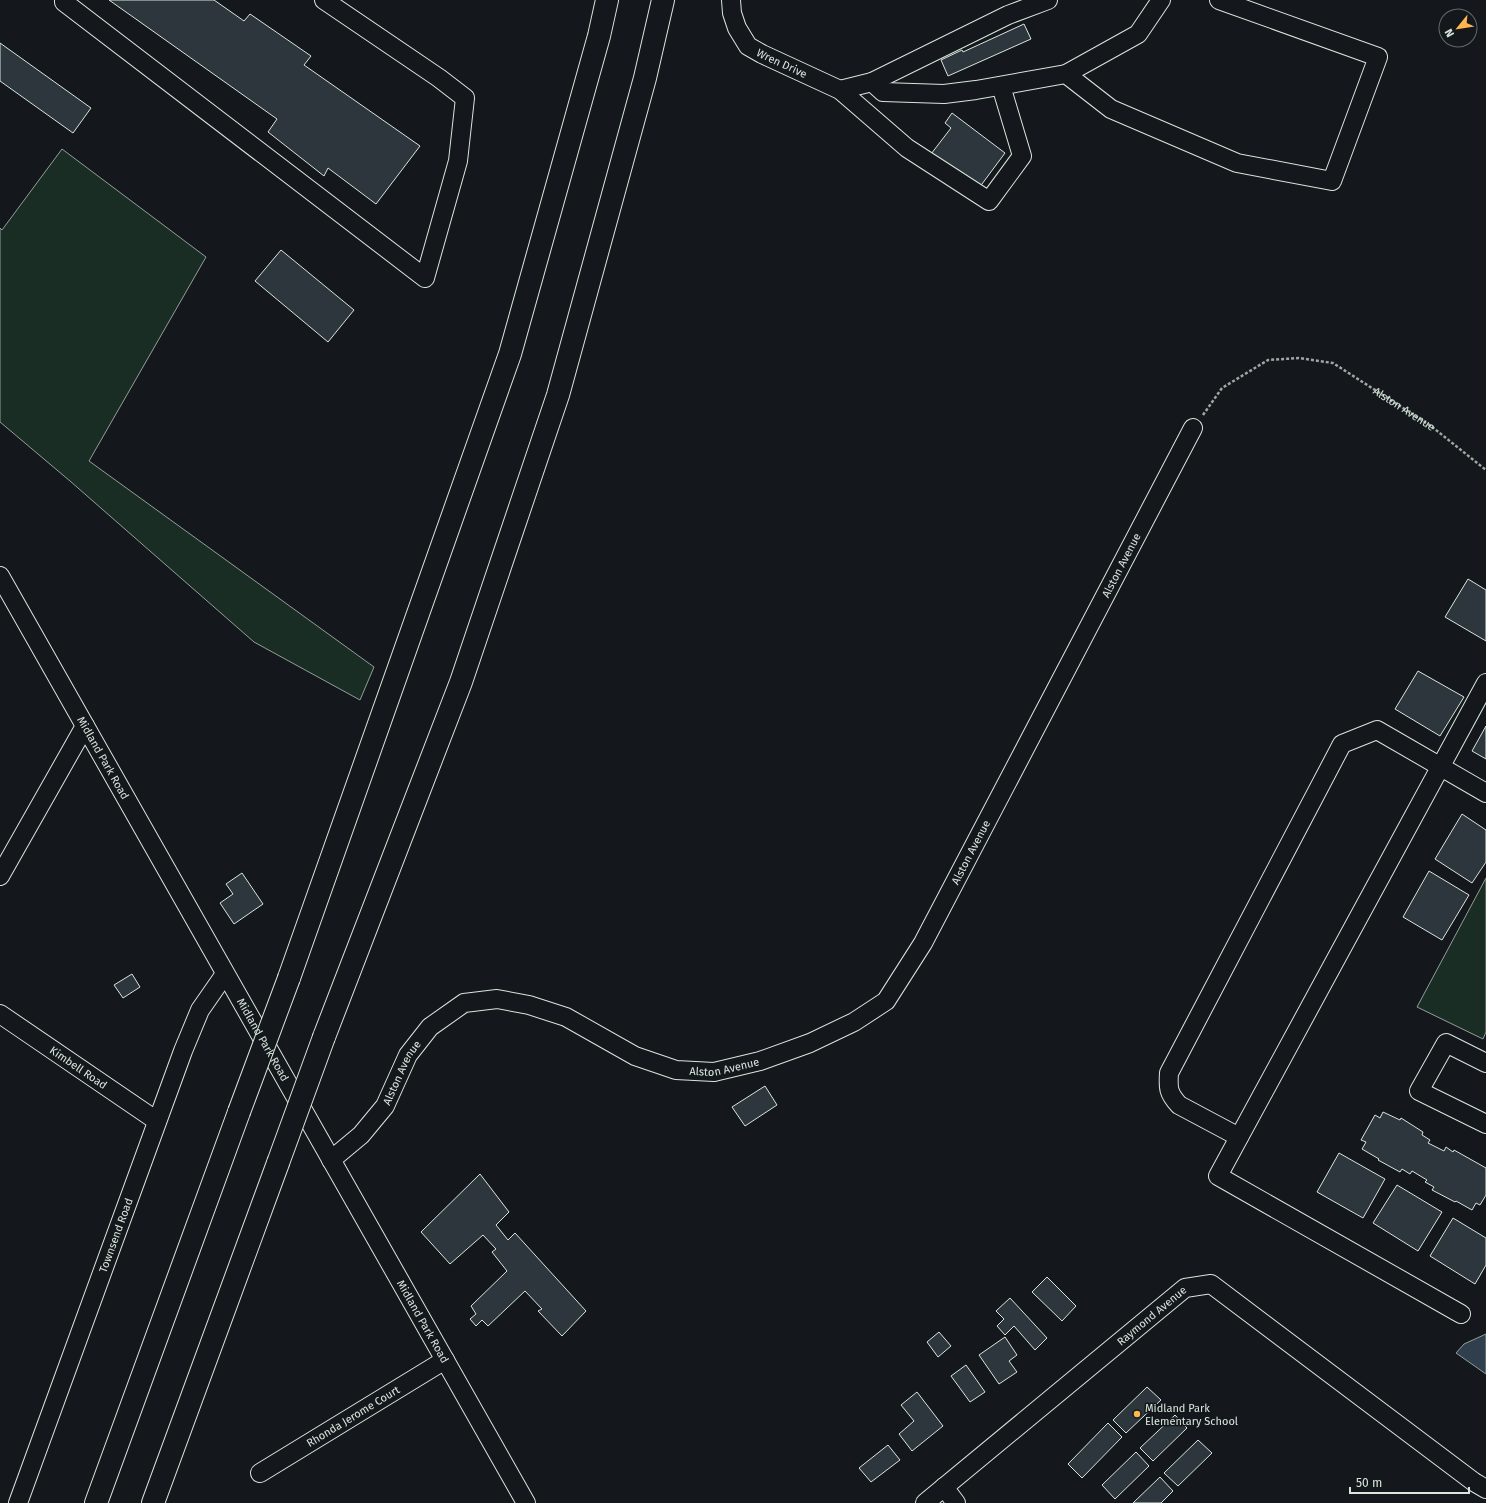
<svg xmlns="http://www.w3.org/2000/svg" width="1486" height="1503" viewBox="0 0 1486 1503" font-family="'Fira Sans',sans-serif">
<rect width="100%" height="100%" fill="#14181c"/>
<!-- green -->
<path fill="#1a2d24" stroke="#939e99" d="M 62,149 L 206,257 L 89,461 L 374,667 L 360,700 L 254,642 L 70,481 L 0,422 L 0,228 L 2,230 Z
M 1486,878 L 1486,1032 L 1483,1039 L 1417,1007 Z"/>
<!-- water -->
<path fill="#2f3f4d" stroke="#939e99" d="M 1486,1334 L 1486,1374 L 1456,1353 L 1464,1344 Z"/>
<!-- building -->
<path fill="#2c363c" stroke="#d8e6dc" d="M 109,0 L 214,0 L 244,21 L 250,14 L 311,56 L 304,65 L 420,146 L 376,204 L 328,168 L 324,176 L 268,132 L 277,119 Z
M 1024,24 L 1031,39 L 948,76 L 941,60 L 962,50 L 963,52 Z
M 0,43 L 91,108 L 73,133 L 0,81 Z
M 952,113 L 1005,153 L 979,188 L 931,154 L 951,128 L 945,123 Z
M 281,250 L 354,310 L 328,342 L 255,281 Z
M 1468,579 L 1486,590 L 1486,641 L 1445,617 Z
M 1418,671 L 1464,697 L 1440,736 L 1395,709 Z
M 1486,726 L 1486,759 L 1472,751 Z
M 1462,814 L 1486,830 L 1486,862 L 1472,883 L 1435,859 Z
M 1429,871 L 1469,895 L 1442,940 L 1403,917 Z
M 242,873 L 263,904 L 234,924 L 220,903 L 233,894 L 226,884 Z
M 132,974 L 140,987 L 123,998 L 114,985 Z
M 765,1086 L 777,1105 L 745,1126 L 732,1107 Z
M 1383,1112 L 1400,1120 L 1401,1118 L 1423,1132 L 1422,1135 L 1430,1140 L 1428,1143 L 1444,1151 L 1446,1147 L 1453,1152 L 1454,1150 L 1486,1168 L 1486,1195 L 1480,1205 L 1476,1203 L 1472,1210 L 1456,1201 L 1455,1202 L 1432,1190 L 1434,1187 L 1425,1182 L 1427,1180 L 1412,1171 L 1410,1174 L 1402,1169 L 1400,1172 L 1378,1160 L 1379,1159 L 1362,1149 L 1366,1142 L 1361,1140 L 1375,1115 L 1380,1118 Z
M 1339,1153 L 1385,1179 L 1363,1218 L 1317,1192 Z
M 480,1174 L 509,1212 L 496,1225 L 508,1240 L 515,1233 L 586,1311 L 562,1336 L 538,1311 L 542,1309 L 525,1291 L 488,1326 L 482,1320 L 476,1326 L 470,1319 L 476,1314 L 471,1306 L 507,1271 L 492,1252 L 496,1249 L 483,1235 L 450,1264 L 421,1232 Z
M 1397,1185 L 1442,1212 L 1418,1251 L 1373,1223 Z
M 1453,1218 L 1486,1238 L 1486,1265 L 1475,1284 L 1430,1256 Z
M 1047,1277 L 1076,1306 L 1062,1321 L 1032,1292 Z
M 1010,1298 L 1047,1338 L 1035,1350 L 1014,1326 L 1005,1335 L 997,1326 L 1004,1319 L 996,1311 Z
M 939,1332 L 951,1346 L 938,1357 L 927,1342 Z
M 1005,1337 L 1017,1355 L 1009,1361 L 1017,1372 L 999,1384 L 979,1355 Z
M 966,1365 L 985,1392 L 970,1402 L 951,1376 Z
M 1147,1387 L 1161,1400 L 1126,1433 L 1113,1420 Z
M 917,1392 L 943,1426 L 912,1451 L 899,1434 L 914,1421 L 901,1405 Z
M 1175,1415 L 1187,1428 L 1153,1461 L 1140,1448 Z
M 1108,1423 L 1122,1437 L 1082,1478 L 1068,1464 Z
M 1198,1440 L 1212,1453 L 1178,1486 L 1164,1473 Z
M 888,1445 L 900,1460 L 871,1482 L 859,1468 Z
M 1136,1452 L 1149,1466 L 1115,1499 L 1102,1485 Z
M 1160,1477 L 1173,1491 L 1161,1503 L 1133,1503 Z"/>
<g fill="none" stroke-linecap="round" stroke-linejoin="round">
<!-- minor casing -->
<g stroke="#d8e6dc" stroke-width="20">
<g id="minor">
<path d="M 64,0 L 64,2 L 425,278 L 458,161 L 465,98 L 439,78 L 324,0"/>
<path id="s2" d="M 731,0 L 732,13 L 737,28 L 748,46 L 762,54 L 840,90 L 907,148 L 989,201 L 1022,156 L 1001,86"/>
<path d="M 1066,74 L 1111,109 L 1237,163 L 1332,181 L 1378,57 L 1219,0"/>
<path d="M 872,82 L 883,92 L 944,94 L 976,90 L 1066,74 L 1138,34 L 1161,0"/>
<path d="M 840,90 L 872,82 L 1008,15 L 1048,0"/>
<path id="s3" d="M 0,576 L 526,1503"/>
<path d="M 0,876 L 85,726"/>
<path id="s4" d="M 0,1014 L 157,1121"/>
<path d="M 1486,1063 L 1446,1043 L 1419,1091 L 1486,1124"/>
<path d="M 1239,1137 L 1179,1105 C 1168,1093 1168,1088 1169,1073 L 1342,744 L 1377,730 L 1486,793"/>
<path id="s5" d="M 331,1160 L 361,1135 L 385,1106 L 408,1055 L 430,1027 L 464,1003 L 497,999 L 529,1005 L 566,1017 L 635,1056 L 676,1070 L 714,1072 L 760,1061 L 810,1043 L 854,1022 L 886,1001 L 923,943 L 1193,428"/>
<path d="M 1461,1314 L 1218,1176 L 1486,683"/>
<path id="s6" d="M 260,1473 L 445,1360"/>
<path d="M 944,1487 L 956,1503"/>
<path id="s7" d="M 18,1503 L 183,1051 L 200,1010 L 225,974"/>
<path id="s8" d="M 925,1503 L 1185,1288 L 1211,1284 L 1474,1482 L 1486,1489"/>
</g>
</g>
<!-- highway casing -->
<g stroke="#d8e6dc" stroke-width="24">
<path id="highway" d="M 289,978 L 510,354 L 599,36 L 607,0
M 324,1037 L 461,682 L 558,395 L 645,78 L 663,0
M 96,1503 L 239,1112
M 153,1503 L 278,1163"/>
</g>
<!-- path -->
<path stroke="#9da8a2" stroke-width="2.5" stroke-dasharray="3 2" stroke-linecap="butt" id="s1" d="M 1203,415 L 1222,388 L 1268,360 L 1299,358 L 1333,363 L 1431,426 L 1486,470"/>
<!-- minor -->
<use href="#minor" stroke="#14181c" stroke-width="18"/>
<!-- highway -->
<use href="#highway" stroke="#14181c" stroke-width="22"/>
<!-- highway-bridge casing -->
<g stroke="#d8e6dc" stroke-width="24" stroke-linecap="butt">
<path id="highway-bridge" d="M 239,1112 L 289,978
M 278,1163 L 324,1037"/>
</g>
<!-- highway-bridge -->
<use href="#highway-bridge" stroke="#14181c" stroke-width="22"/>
</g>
<!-- markers -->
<circle fill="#ffb74d" stroke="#14181c" stroke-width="1.5" cx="1137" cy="1414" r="4"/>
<g text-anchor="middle" stroke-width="3" stroke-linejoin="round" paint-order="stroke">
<!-- street labels -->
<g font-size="11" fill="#d8e6dc" stroke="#14181c">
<text dy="4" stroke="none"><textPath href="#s2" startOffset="88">Wren Drive</textPath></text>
<text dy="4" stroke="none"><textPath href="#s1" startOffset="237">Alston Avenue</textPath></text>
<text dy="4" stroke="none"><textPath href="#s5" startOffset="1158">Alston Avenue</textPath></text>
<text dy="4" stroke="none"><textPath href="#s3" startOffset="209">Midland Park Road</textPath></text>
<text dy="4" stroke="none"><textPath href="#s5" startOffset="834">Alston Avenue</textPath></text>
<text dy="4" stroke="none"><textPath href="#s3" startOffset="533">Midland Park Road</textPath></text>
<text dy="4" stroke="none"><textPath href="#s5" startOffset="486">Alston Avenue</textPath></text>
<text dy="4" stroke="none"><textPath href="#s4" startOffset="95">Kimbell Road</textPath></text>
<text dy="4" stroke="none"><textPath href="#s5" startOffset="114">Alston Avenue</textPath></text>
<text dy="4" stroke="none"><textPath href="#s7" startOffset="285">Townsend Road</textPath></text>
<text dy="4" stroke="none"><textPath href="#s8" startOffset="294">Raymond Avenue</textPath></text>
<text dy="4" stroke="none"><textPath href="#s3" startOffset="857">Midland Park Road</textPath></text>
<text dy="4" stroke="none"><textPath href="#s6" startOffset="109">Rhonda Jerome Court</textPath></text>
</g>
<!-- poi labels -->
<g font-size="11" fill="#d8e6dc" stroke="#14181c" text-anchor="start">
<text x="1145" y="1412">Midland Park<tspan x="1145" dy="13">Elementary School</tspan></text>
</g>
</g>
<!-- north arrow -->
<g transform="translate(1458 28) rotate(240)"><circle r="19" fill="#14181c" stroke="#626a69"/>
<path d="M0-3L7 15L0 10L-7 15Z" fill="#ffb74d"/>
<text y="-6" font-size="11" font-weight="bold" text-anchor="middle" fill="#d8e6dc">N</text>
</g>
<!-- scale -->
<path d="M1350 1487v6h119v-6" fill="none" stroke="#d8e6dc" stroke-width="2"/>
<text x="1356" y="1487" font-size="12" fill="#d8e6dc" stroke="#14181c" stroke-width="3" paint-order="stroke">50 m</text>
</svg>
